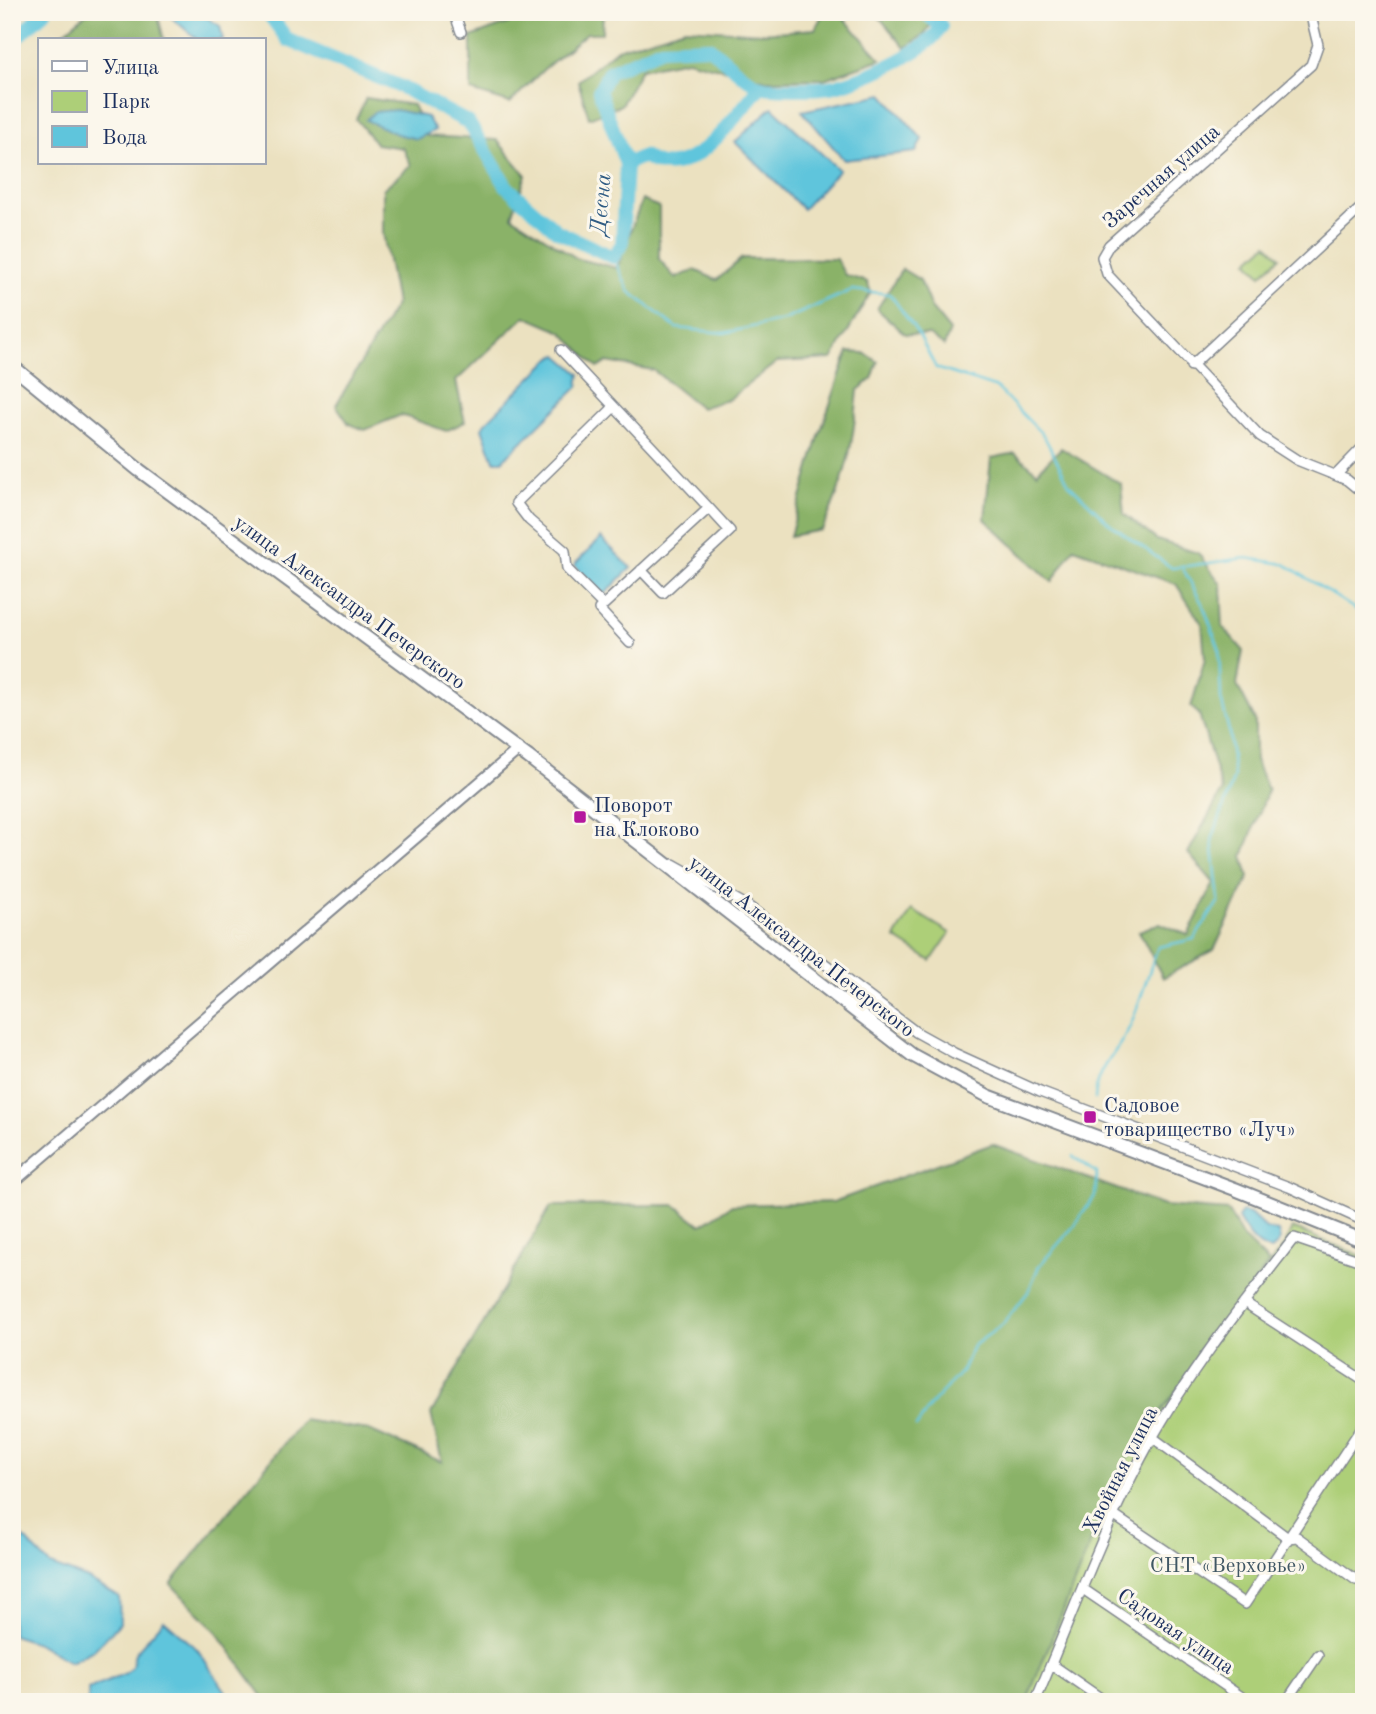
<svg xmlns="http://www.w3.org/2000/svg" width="1376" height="1714" viewBox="0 0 1376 1714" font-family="'Old Standard TT',serif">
<rect width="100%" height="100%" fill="#fbf7ec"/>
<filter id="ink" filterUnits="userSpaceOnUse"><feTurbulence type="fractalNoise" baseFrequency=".0143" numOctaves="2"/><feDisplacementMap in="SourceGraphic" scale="14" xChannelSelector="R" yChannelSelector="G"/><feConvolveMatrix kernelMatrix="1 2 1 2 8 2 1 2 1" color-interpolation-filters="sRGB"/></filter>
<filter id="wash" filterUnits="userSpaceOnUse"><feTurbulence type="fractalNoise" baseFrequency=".00686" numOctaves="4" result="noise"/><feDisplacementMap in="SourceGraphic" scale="28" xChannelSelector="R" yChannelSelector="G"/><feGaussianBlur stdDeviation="1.57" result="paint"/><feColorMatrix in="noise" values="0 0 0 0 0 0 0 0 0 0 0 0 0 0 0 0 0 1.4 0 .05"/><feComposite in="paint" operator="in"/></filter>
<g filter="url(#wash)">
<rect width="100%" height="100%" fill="#ebe1c0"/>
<!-- green -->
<path fill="#adcf78" stroke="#647f6b" stroke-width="2" d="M 1267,244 L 1280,257 L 1261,275 L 1248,261 Z
M 912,910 L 950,933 L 931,961 L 895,938 Z
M 1292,1228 L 1364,1257 L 1364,1686 L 1332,1702 L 1026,1702 L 1121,1467 L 1286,1242 Z"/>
<!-- forest -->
<path fill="#8ab268" stroke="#527063" stroke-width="2" d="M 88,12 L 157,12 L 164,40 L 55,40 Z
M 539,12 L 603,12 L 602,33 L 587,33 L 543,70 L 510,103 L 471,91 L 471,37 Z
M 824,12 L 840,14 L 881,59 L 824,79 L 767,80 L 687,60 L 641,69 L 621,105 L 589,118 L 578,81 L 617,49 L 685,28 L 762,33 L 815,29 Z
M 875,12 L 938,12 L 925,34 L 905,48 Z
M 366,98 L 413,105 L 427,136 L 497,140 L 526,175 L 512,216 L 578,259 L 617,268 L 642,200 L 659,207 L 659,259 L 675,278 L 695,270 L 717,280 L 742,258 L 836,259 L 845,275 L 867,282 L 871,292 L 832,359 L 777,362 L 729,399 L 701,408 L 653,370 L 607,362 L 598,368 L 562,332 L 525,316 L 456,381 L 465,422 L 446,431 L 401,415 L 365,430 L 349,424 L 336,405 L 396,304 L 383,233 L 383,189 L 411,165 L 403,148 L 376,144 L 356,119 Z
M 902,269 L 920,280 L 931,308 L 950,331 L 944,346 L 929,335 L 905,334 L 877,309 Z
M 848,352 L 864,353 L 878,362 L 872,379 L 858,390 C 853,448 846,478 822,530 L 790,536 L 819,436 Z
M 1061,448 L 1121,484 L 1124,514 L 1157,540 L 1198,553 L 1221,584 L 1223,627 L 1243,650 L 1237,685 L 1255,720 L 1255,760 L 1268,790 L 1243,856 L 1249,877 L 1214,950 L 1163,978 L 1139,931 L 1160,923 L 1188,935 L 1214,883 L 1188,853 L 1222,791 L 1199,714 L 1191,707 L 1205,659 L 1202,624 L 1176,584 L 1074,548 L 1052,582 L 985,519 L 991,458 L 1015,453 L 1037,472 Z
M 992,1144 L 1164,1206 L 1228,1211 L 1243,1238 L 1269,1263 L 1121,1467 L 1026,1702 L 267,1702 L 217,1632 L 171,1584 L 303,1420 L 369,1430 L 442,1462 L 431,1414 L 551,1206 L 675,1205 L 701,1225 L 732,1205 L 833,1202 Z
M 1364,1686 L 1364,1702 L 1332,1702 Z"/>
<!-- water -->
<path fill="#5fc5dc" stroke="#3d7a9d" stroke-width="2" d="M 165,12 L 198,12 L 220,26 L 223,40 L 198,40 Z
M 883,94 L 922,139 L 916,152 L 844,160 L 802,111 Z
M 772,107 L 839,170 L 803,209 L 735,142 Z
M 396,110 L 427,117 L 435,130 L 417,139 L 397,134 L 366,120 L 374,112 Z
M 558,355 L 580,374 L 578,387 L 502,461 L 494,461 L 482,428 L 485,423 L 552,357 Z
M 601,538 L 631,568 L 604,595 L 574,565 Z
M 1242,1212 L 1250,1214 L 1266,1229 L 1278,1232 L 1280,1240 L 1272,1250 C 1257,1250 1245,1230 1238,1218 Z
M 12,1526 L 50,1565 L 88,1579 L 119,1597 L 120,1623 L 94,1650 L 70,1662 L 37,1643 L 12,1635 Z
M 164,1620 L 197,1649 L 233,1702 L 88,1702 L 88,1689 L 126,1673 L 132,1667 L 135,1653 Z"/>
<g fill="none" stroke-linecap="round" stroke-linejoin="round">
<!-- stream -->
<path stroke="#5fc5dc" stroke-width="2.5" d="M 613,257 L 629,291 L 676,328 L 724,333 L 784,320 L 852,290 L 890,294 L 919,335 L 936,368 L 997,388 L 1044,436 L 1069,484 L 1110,524 L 1172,568 L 1246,558 L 1285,564 L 1364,615
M 1095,1099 C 1096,1068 1118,1053 1130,1026 C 1141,1001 1148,973 1158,947 L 1194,939 L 1219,901 L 1212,840 L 1234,777 L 1229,731 L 1221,699 L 1219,648 L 1203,605 L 1182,567
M 916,1427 L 933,1402 L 962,1371 L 973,1346 L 1003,1324 L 1028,1292 L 1039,1266 L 1074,1226 L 1095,1196 L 1097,1173 L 1073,1156"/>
<!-- river -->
<path stroke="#5fc5dc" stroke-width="14" d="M 267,12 L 288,40 L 401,87 L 469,123 L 507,187 L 557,231 L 613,257 L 622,244 L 626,164 L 599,91 L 609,72 L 661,49 L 709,47 C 722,57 746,81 760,86 C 771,90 818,89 830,87 C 856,83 933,50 941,26 L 924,12
M 12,42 L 45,12
M 626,164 L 644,156 C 688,190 734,116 761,86"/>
</g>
</g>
<g filter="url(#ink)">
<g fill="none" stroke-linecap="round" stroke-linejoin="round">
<!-- minor casing -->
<g stroke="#83888f" stroke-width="12">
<path id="minor" d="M 454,12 L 461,32
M 1310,12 L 1318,45 L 1311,65 L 1109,245 L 1102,257 L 1107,274 L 1260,436 L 1297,460 L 1347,480 L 1364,494
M 561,350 L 709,508 L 599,609 L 630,643
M 1191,366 L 1364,205
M 1336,475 L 1364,446
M 641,570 L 663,593 L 730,531 L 709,508
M 603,605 L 567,569 L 565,551 L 529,520 L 516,503 L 614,407
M 673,864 L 748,906 L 916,1032 L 954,1053 L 1040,1092 L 1289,1187 L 1364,1221
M 1244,1303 L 1364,1381
M 1152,1437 L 1288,1538
M 1113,1515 L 1245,1604 L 1364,1424
M 1288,1538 L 1297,1537 L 1356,1580
M 1083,1589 L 1249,1702
M 1051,1664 L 1106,1702
M 1035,1702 C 1073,1614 1105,1522 1152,1438 C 1192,1368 1245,1302 1294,1238 L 1364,1262
M 1286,1702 L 1318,1655"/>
</g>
<!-- tertiary casing -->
<g stroke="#83888f" stroke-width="14">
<path id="tertiary" d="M 12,1183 L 518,750"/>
</g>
<!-- secondary casing -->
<g stroke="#83888f" stroke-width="16">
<path id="secondary" d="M 12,366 L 139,470 L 528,757 L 912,1055 L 988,1096 L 1235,1189 L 1364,1241"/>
</g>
<!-- minor -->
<use href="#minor" stroke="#fff" stroke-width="9"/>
<!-- tertiary -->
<use href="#tertiary" stroke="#fff" stroke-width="10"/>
<!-- secondary -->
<use href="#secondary" stroke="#fff" stroke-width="12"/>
</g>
</g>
<!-- markers -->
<g fill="#b5179e" stroke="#fbf7ec" stroke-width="2.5">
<rect x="573" y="810" width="14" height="14" rx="3.5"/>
<rect x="1083" y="1110" width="14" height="14" rx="3.5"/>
</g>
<g text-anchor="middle" stroke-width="6" stroke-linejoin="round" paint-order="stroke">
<!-- street labels -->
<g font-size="21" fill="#1b2f5e" stroke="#fbf7ec">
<text transform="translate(1161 176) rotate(-41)" y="7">Заречная улица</text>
<text transform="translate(350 602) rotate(36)" y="7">улица Александра Печерского</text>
<text transform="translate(802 946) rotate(38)" y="7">улица Александра Печерского</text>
<text transform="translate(1120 1470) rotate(-63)" y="7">Хвойная улица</text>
<text transform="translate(1176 1631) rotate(34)" y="7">Садовая улица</text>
</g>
<!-- poi labels -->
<g font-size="21" fill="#1b2f5e" stroke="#fbf7ec" text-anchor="start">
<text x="594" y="812">Поворот<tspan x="594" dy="24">на Клоково</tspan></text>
<text x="1104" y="1112">Садовое<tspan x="1104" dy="24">товарищество «Луч»</tspan></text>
</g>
<!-- park labels -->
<g font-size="21" fill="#405764" stroke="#fbf7ec">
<text x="1228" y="1572">СНТ «Верховье»</text>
</g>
<!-- water labels -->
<g font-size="23" font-style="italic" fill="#2f5c84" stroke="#fbf7ec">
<text transform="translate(600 204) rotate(-85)" y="8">Десна</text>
</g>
</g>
<!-- margin -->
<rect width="1376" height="1714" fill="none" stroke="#fbf7ec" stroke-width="42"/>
<!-- legend -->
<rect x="38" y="38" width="228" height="126" fill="#fbf7ec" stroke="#a1a7b3" stroke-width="2"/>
<rect x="52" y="61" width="35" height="10" fill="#ffffff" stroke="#a1a7b3" stroke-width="2"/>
<text x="102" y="74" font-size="21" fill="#1b2f5e">Улица</text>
<rect x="52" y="91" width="35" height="21" fill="#adcf78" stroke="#a1a7b3" stroke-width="2"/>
<text x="102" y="108" font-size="21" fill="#1b2f5e">Парк</text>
<rect x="52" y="126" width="35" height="21" fill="#5fc5dc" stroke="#a1a7b3" stroke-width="2"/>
<text x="102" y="144" font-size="21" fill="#1b2f5e">Вода</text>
</svg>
